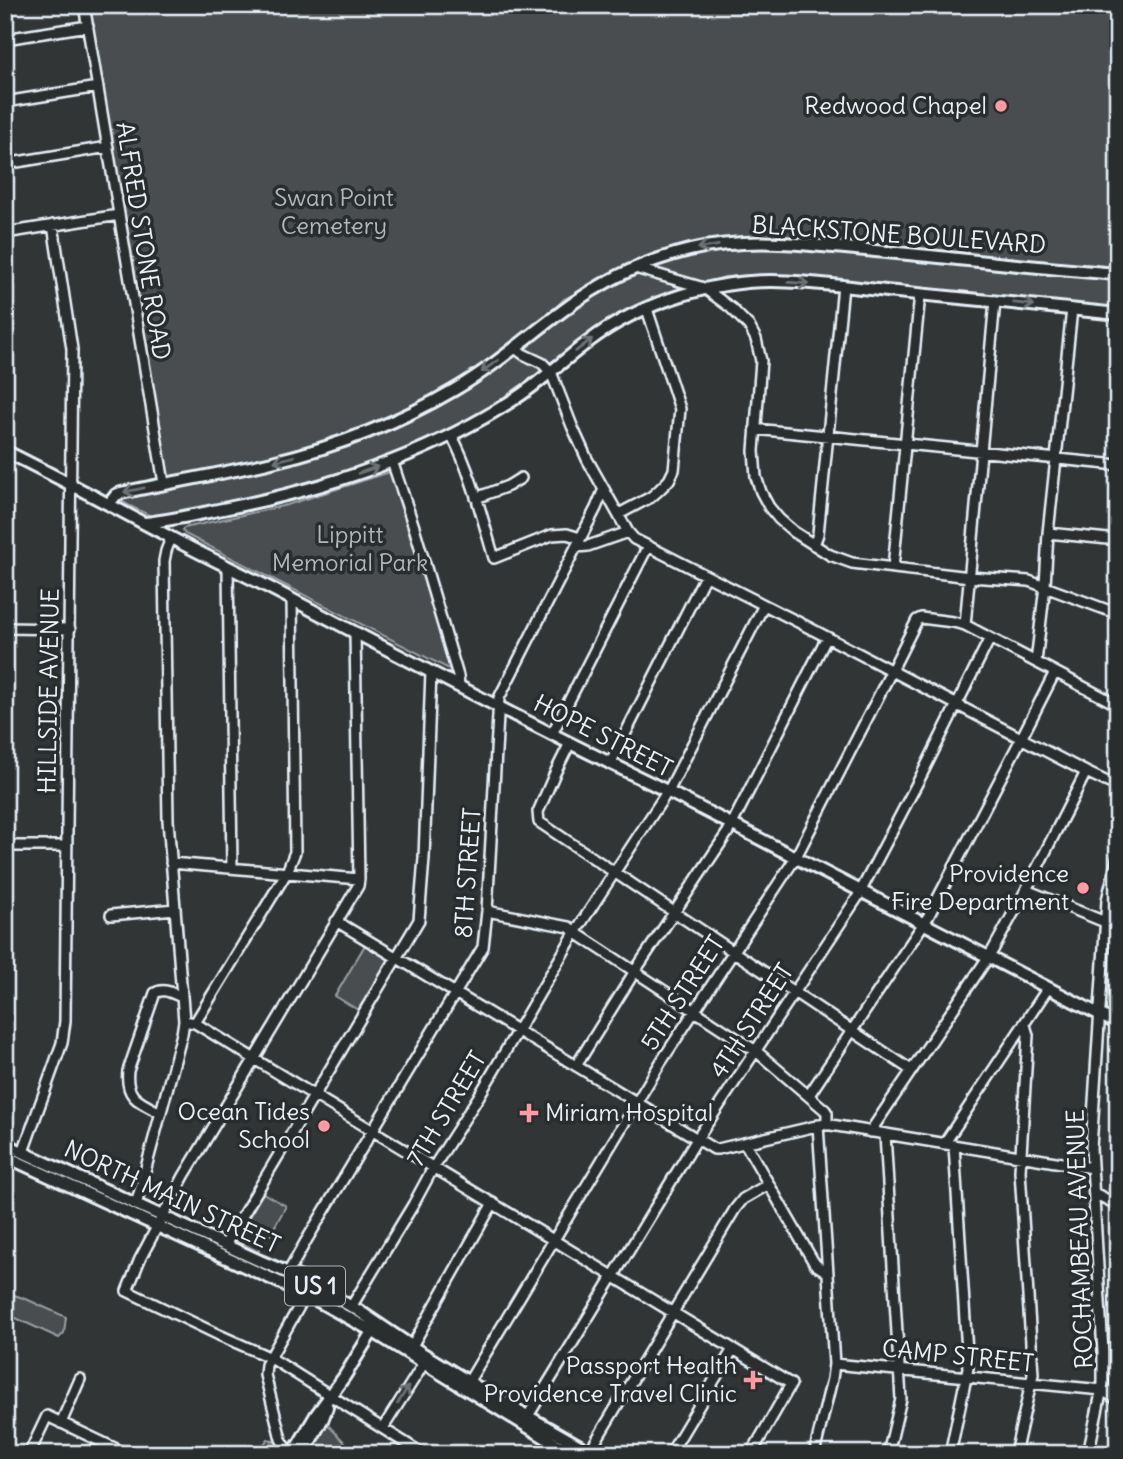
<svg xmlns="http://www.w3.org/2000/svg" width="1123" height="1459" viewBox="0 0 1123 1459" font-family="Delius,sans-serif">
<rect width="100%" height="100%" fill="#323536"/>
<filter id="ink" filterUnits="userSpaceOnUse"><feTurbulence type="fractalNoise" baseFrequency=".0143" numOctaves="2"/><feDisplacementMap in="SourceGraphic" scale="14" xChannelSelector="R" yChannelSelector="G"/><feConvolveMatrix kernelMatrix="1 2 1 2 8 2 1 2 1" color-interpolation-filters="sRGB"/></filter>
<g filter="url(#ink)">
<!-- green -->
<path fill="#494d4f" stroke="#989fa4" stroke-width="2" d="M 85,5 L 1118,5 L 1118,274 L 1096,271 L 1096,265 L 1087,264 L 1085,270 L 768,242 L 641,261 L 564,299 L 541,322 L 459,390 L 535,341 L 581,305 L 628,278 L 662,262 L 688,255 L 766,247 L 824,251 L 1118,280 L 1118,310 L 813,279 L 753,275 L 724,277 L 649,302 L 617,318 L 590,334 L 537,374 L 494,404 L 436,438 L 373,466 L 255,500 L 157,519 L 128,505 L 122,501 L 123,495 L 340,441 L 166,483 Z
M 390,472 L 453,671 L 185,534 L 182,530 L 184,528 L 287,505 Z
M 365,945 L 389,960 L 358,1010 L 335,996 Z
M 261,1192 L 286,1206 L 270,1235 L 267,1234 L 258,1252 L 234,1239 Z
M 5,1292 L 26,1299 L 66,1317 L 64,1333 L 59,1338 L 5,1313 Z
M 326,1423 L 356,1454 L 304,1454 Z
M 268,1439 L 282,1445 L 290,1454 L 256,1454 Z"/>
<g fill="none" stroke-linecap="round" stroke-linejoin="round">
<!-- minor casing -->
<g stroke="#e8f1f8" stroke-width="14">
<path id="minor" d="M 84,5 L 164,483
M 5,39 L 88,26
M 5,102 L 98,87
M 5,164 L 108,147
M 5,233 L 119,215
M 635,268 L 704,288 L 731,308 L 749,326 L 756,339 L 761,361 L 754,451 L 756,477 L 761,492 L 769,507 L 779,519 L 794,532 L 830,555 L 852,563 L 970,577 L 1029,581 L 1118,614
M 515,348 L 523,354 L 542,363 L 551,372 L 572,426 L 587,459 L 628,532 L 634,539 L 798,622 L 1086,772 L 1118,787
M 755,429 L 1118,465
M 452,436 C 472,474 482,518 494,558 L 552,535 L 567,534 L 580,538
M 392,461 L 414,527 L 458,676 L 459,685
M 476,498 L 508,486 L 521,478
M 619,514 L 651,497 L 659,490 L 669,480 L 674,470 L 680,409 L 647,309
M 1048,533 L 1118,540
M 814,545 L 818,534 L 843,286
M 576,547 L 588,546 L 628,532
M 228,567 L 232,867
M 893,568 L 920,294
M 965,625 L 995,301
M 5,628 L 70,629
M 355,633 L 359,879 L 358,886 L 184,1176 L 140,1259 L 127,1291 L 219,1335 L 271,1358 L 423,1454
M 1036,662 L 1045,586 L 1048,533 L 1072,309
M 552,734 L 648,546
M 570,743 L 555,773 L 538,812 L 539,822 L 911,1070
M 610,764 L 705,576
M 5,846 L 67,846
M 171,863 L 359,879
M 1026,890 L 1105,922
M 487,911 L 569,927 L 579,935 L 756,1051 L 825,1110 L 827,1113 L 827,1125
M 111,915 L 175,909
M 336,921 L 714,1149 L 718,1149 L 825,1124 L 1092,1168
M 184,1021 L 195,1023 L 791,1384 L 751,1454
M 195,1023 L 287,872 L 295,852 L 292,599
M 576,1066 L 635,971 L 728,832 L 827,637
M 809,1095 L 928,917 L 1022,737 L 1055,672
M 161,1113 C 139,1102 125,1098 128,1071 L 155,993 C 164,987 173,994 182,997
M 870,1132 L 993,950 L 1026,890 L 1086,772
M 885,1134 L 901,1399 L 888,1454
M 745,1143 L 813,1261 L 816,1265 L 827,1272
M 944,1144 L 1048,988
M 23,1152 L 62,1043 L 65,1021 L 72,349 L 53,225
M 1094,1193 L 1118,1205
M 136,1205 L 182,1034 L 184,1021 L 168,820 L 164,561 L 166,551 L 171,538
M 225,1245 L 419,920 L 424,858 L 431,672
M 288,1273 L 306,1241 L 483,947 L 487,911 L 499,698 L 596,508 L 604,489
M 351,1307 L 413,1205 L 433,1168 L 479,1096 L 576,931 L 671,786 L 764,605
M 412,1346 L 493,1203
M 834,1364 L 1102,1390 L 1118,1400
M 469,1381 L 661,1062 L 796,857 L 892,670 L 917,620 L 921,618 L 953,622 L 965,625 L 1118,705
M 1110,1394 L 1118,1380
M 528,1416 L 697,1139 L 857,898 L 922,774 L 990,638
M 61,1423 L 80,1379
M 383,1428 L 424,1363
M 29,1454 L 47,1416 L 127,1454
M 290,1454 L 281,1439 L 265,1375 L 266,1365 L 309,1289
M 588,1454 L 735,1209 L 743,1199 L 769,1184
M 670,1454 L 733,1349
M 814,1454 L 832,1379 L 834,1364 L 818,1125
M 950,1454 L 968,1368 L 954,1145
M 1015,1454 L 1033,1374 L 1020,1171 L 1028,1035 L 1025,1025
M 1088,1454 L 1103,1384 L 1103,1352 L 1091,1148 L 1107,900 L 1118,856"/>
</g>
<!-- major casing -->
<g stroke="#e8f1f8" stroke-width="16">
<path id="major" d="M 5,451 C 64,480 121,511 179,542 C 217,562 256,580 293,600 C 417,665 541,730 667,791 L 1118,1024
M 109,504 L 116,495 L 121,493 C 171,482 222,474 272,462 C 335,447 398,423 454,390 C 492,368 526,338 561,312 C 599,283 643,261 690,250 C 751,236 813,245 875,251 C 956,258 1037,268 1118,274
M 145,523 C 172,520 198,514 223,509 C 325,489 425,457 513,400 C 540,383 562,361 588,342 C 615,321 650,305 682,295 C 709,287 743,281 771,281 C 813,281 855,288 897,292 C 971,299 1044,306 1118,314
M 5,1144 L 260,1261 L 303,1279 L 359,1311 L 417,1350 L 487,1393 L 594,1454
M 5,1156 L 307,1295 L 372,1331 L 572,1454
M 293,1454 L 316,1415 L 344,1377 L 375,1327
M 303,1454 L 323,1418 L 327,1407"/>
</g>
<!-- minor -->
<use href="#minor" stroke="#2a2d2e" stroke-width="9"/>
<!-- major -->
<use href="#major" stroke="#2a2d2e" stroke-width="10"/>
</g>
<!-- one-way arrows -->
<defs><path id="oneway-shaft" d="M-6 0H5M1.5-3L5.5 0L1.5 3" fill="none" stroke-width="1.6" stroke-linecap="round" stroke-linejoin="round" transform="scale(1.75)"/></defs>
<g stroke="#6c7275">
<use href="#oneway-shaft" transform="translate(708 247) rotate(171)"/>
<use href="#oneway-shaft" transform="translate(798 283) rotate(4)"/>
<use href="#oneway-shaft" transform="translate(1024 304) rotate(6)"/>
<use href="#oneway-shaft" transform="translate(584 345) rotate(-38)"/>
<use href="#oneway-shaft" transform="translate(490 366) rotate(145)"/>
<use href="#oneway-shaft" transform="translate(284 459) rotate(165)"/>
<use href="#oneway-shaft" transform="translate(368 470) rotate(-19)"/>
<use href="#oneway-shaft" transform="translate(134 490) rotate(168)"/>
<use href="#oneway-shaft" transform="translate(403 1395) rotate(-58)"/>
</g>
</g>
<!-- markers -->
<g fill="#ff9aa2" stroke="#2a2d2e" stroke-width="2.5">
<circle cx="1001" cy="106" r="7"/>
<circle cx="1083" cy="888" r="7"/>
<path d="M525.5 1102.5h7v7h7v7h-7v7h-7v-7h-7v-7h7z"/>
<circle cx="324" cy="1126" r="7"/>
<path d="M749.5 1369.5h7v7h7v7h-7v7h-7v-7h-7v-7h7z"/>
</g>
<g text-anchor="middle" stroke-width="7" stroke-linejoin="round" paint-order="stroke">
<!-- shield labels -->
<rect fill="#2a2d2e" stroke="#afb6bb" stroke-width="2" x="285" y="1266.5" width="60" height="39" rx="5"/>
<g font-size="23" font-weight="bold" fill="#e8f1f8">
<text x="315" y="1294">US 1</text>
</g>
<!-- poi labels -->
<g font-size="24" fill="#e8f1f8" stroke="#2a2d2e" text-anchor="end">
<text x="987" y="114">Redwood Chapel</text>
<text x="1069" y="882">Providence<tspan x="1069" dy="28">Fire Department</tspan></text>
<text x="310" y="1120">Ocean Tides<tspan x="310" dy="28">School</tspan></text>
<text x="545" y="1121" text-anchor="start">Miriam Hospital</text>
<text x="737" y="1374">Passport Health<tspan x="737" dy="28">Providence Travel Clinic</tspan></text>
</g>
<!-- park labels -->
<g font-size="24" fill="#b0b8bd" stroke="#2a2d2e">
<text x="334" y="206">Swan Point<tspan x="334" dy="28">Cemetery</tspan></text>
<text x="350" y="543">Lippitt<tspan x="350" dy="28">Memorial Park</tspan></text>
</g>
<!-- street labels -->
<g font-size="24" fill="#e8f1f8" stroke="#2a2d2e">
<text transform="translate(899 235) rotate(4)" y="8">BLACKSTONE BOULEVARD</text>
<text transform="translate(143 241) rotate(81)" y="8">ALFRED STONE ROAD</text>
<text transform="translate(49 691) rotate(-89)" y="8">HILLSIDE AVENUE</text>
<text transform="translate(603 736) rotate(27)" y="8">HOPE STREET</text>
<text transform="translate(468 873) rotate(-86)" y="8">8TH STREET</text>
<text transform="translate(683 993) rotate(-57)" y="8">5TH STREET</text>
<text transform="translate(752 1021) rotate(-57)" y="8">4TH STREET</text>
<text transform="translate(447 1109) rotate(-59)" y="8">7TH STREET</text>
<text transform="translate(172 1197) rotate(25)" y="8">NORTH MAIN STREET</text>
<text transform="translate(1080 1239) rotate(-92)" y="8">ROCHAMBEAU AVENUE</text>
<text transform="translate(958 1356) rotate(6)" y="8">CAMP STREET</text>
</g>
</g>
<!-- margin -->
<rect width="1123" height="1459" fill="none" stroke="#2a2d2e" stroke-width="28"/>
<rect x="14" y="14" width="1095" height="1431" fill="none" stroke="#e8f1f8" stroke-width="2.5" filter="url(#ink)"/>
</svg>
